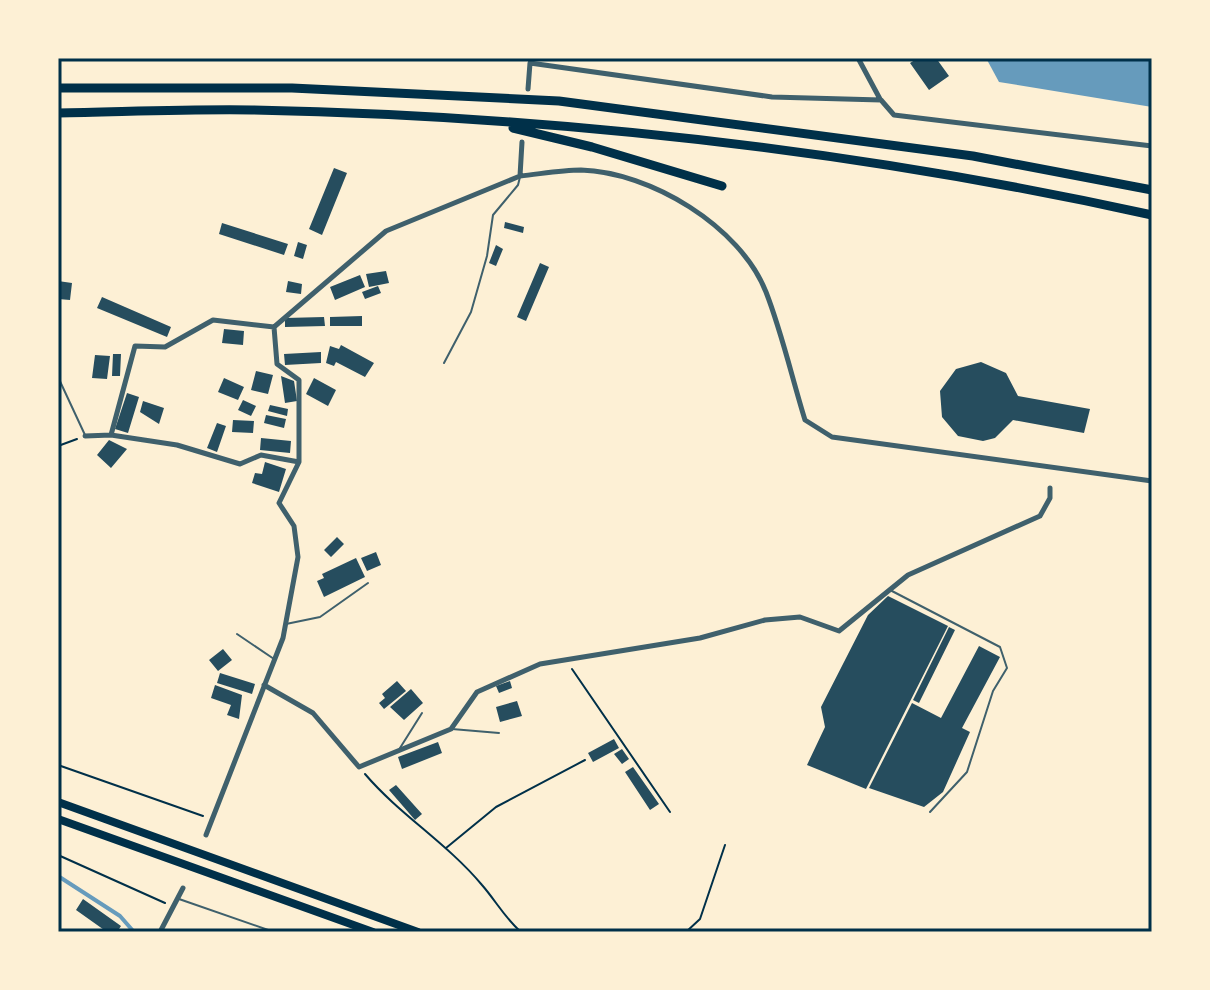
<svg xmlns="http://www.w3.org/2000/svg" width="1210" height="990" viewBox="0 0 1210 990" font-family="'Crimson Pro',serif">
<rect width="100%" height="100%" fill="#fdf0d5"/>
<!-- water -->
<path fill="#669bbc" d="M 986,58 L 1152,58 L 1152,107 L 999,82 Z"/>
<g fill="none" stroke-linecap="round" stroke-linejoin="round">
<!-- stream -->
<path stroke="#669bbc" stroke-width="4" d="M 58,876 L 120,916 L 134,932"/>
</g>
<!-- building -->
<path fill="#264d5e" d="M 918,58 L 936,58 L 949,76 L 929,90 L 910,63 Z
M 334,168 L 347,173 L 322,235 L 309,229 Z
M 505,222 L 524,227 L 523,233 L 504,228 Z
M 222,223 L 288,244 L 284,255 L 219,234 Z
M 298,242 L 307,245 L 303,259 L 294,256 Z
M 496,245 L 503,249 L 496,266 L 489,263 Z
M 540,263 L 549,267 L 526,321 L 517,317 Z
M 386,271 L 389,283 L 369,287 L 366,274 Z
M 360,275 L 365,287 L 335,300 L 330,287 Z
M 58,281 L 72,283 L 70,300 L 58,299 Z
M 288,281 L 302,284 L 301,294 L 286,292 Z
M 378,286 L 381,293 L 365,299 L 362,292 Z
M 102,297 L 171,327 L 167,337 L 97,308 Z
M 362,316 L 362,326 L 330,326 L 330,317 Z
M 324,317 L 325,326 L 285,327 L 285,318 Z
M 224,329 L 244,331 L 243,345 L 222,343 Z
M 341,345 L 374,363 L 365,377 L 336,362 L 334,366 L 326,363 L 330,346 L 339,349 Z
M 321,352 L 321,363 L 285,365 L 284,354 Z
M 113,354 L 121,354 L 120,376 L 112,376 Z
M 95,355 L 110,356 L 107,379 L 92,378 Z
M 981,362 L 1006,373 L 1018,396 L 1090,409 L 1084,433 L 1013,420 L 995,438 L 983,441 L 958,436 L 942,417 L 940,391 L 956,369 Z
M 256,371 L 273,375 L 268,394 L 251,390 Z
M 281,376 L 294,381 L 297,401 L 285,403 Z
M 224,378 L 244,387 L 238,400 L 218,392 Z
M 314,378 L 336,390 L 328,406 L 306,394 Z
M 127,393 L 139,397 L 128,433 L 115,429 Z
M 243,400 L 256,406 L 251,416 L 238,410 Z
M 143,401 L 164,408 L 159,424 L 140,412 Z
M 270,405 L 288,409 L 287,416 L 268,411 Z
M 266,415 L 286,419 L 284,428 L 264,423 Z
M 233,420 L 254,421 L 253,433 L 232,432 Z
M 217,423 L 226,426 L 217,452 L 207,448 Z
M 261,438 L 291,441 L 290,453 L 260,450 Z
M 109,440 L 127,449 L 111,468 L 97,455 Z
M 265,462 L 286,469 L 279,492 L 252,483 L 255,473 L 262,474 Z
M 337,537 L 344,544 L 331,557 L 324,550 Z
M 376,552 L 381,565 L 367,571 L 361,558 Z
M 356,558 L 365,577 L 324,597 L 317,581 L 324,578 L 322,574 Z
M 888,596 L 948,626 L 866,789 L 807,765 L 825,727 L 821,707 L 868,615 Z
M 949,627 L 955,630 L 919,703 L 913,700 Z
M 979,646 L 1000,657 L 962,728 L 970,732 L 943,792 L 924,807 L 869,788 L 912,703 L 941,718 Z
M 223,649 L 232,660 L 218,671 L 209,660 Z
M 220,673 L 255,684 L 252,694 L 217,683 Z
M 397,681 L 406,691 L 384,709 L 379,703 L 385,698 L 382,694 Z
M 510,681 L 512,688 L 499,693 L 496,686 Z
M 215,685 L 242,695 L 239,719 L 227,715 L 231,705 L 211,698 Z
M 411,689 L 423,703 L 404,720 L 390,707 Z
M 517,701 L 522,716 L 500,722 L 496,707 Z
M 614,739 L 619,748 L 593,762 L 588,753 Z
M 438,742 L 442,753 L 402,769 L 398,757 Z
M 622,749 L 629,759 L 622,764 L 614,754 Z
M 633,767 L 659,804 L 650,810 L 625,772 Z
M 396,785 L 422,814 L 415,820 L 389,790 Z
M 83,899 L 121,926 L 117,932 L 107,932 L 76,910 Z"/>
<g fill="none" stroke-linecap="round" stroke-linejoin="round">
<!-- path -->
<path stroke="#003049" stroke-width="2" d="M 58,446 L 77,439
M 572,669 L 670,812
M 58,765 L 203,816
M 365,774 C 400,815 447,843 482,885 C 496,901 504,917 521,932
M 446,848 L 496,807 L 585,760
M 58,855 L 165,903
M 686,932 L 700,919 L 725,845"/>
<!-- service -->
<path stroke="#3f606c" stroke-width="2" d="M 444,363 L 471,312 L 487,256 L 493,215 L 518,185 L 520,177
M 58,377 L 85,435
M 890,590 L 1000,647 L 1007,668 L 993,691 L 967,772 L 930,812
M 286,624 L 320,617 L 368,583
M 237,634 L 274,659
M 452,729 L 499,733
M 400,748 L 422,713
M 179,899 L 274,932"/>
<!-- minor -->
<path stroke="#3f606c" stroke-width="5" d="M 858,58 L 880,99
M 528,89 L 530,63 L 772,97 L 881,100 L 894,115 L 1152,146
M 520,176 C 540,174 561,170 581,170 C 650,172 740,226 766,292 C 782,333 792,378 805,420 L 832,437 L 1152,481
M 111,435 L 135,346 L 165,347 L 213,320 L 274,327
M 85,436 L 111,435 L 177,445 L 240,464 L 261,455 L 299,462
M 264,685 L 313,713 L 359,767 L 451,729 L 477,692 L 540,664 L 700,638 L 765,620 L 800,617 L 839,631 L 908,575 L 1040,516 L 1050,498 L 1050,488
M 206,835 L 283,638 L 298,557 L 294,526 L 279,503 L 299,462 L 299,380 L 277,364 L 274,327 L 386,231 L 520,176 L 522,142
M 160,932 L 183,888"/>
<!-- trunk -->
<path stroke="#003049" stroke-width="8" d="M 58,802 L 418,932
M 58,819 L 373,932"/>
<!-- motorway -->
<path stroke="#003049" stroke-width="9" d="M 58,88 L 292,88 L 559,101 L 973,156 L 1152,190
M 58,113 C 122,112 187,109 252,110 C 554,116 857,150 1152,215
M 513,128 L 592,147 L 722,186"/>
</g>
<!-- border -->
<rect width="1210" height="990" fill="none" stroke="#fdf0d5" stroke-width="120"/>
<rect x="60" y="60" width="1090" height="870" fill="none" stroke="#003049" stroke-width="3"/>
</svg>
